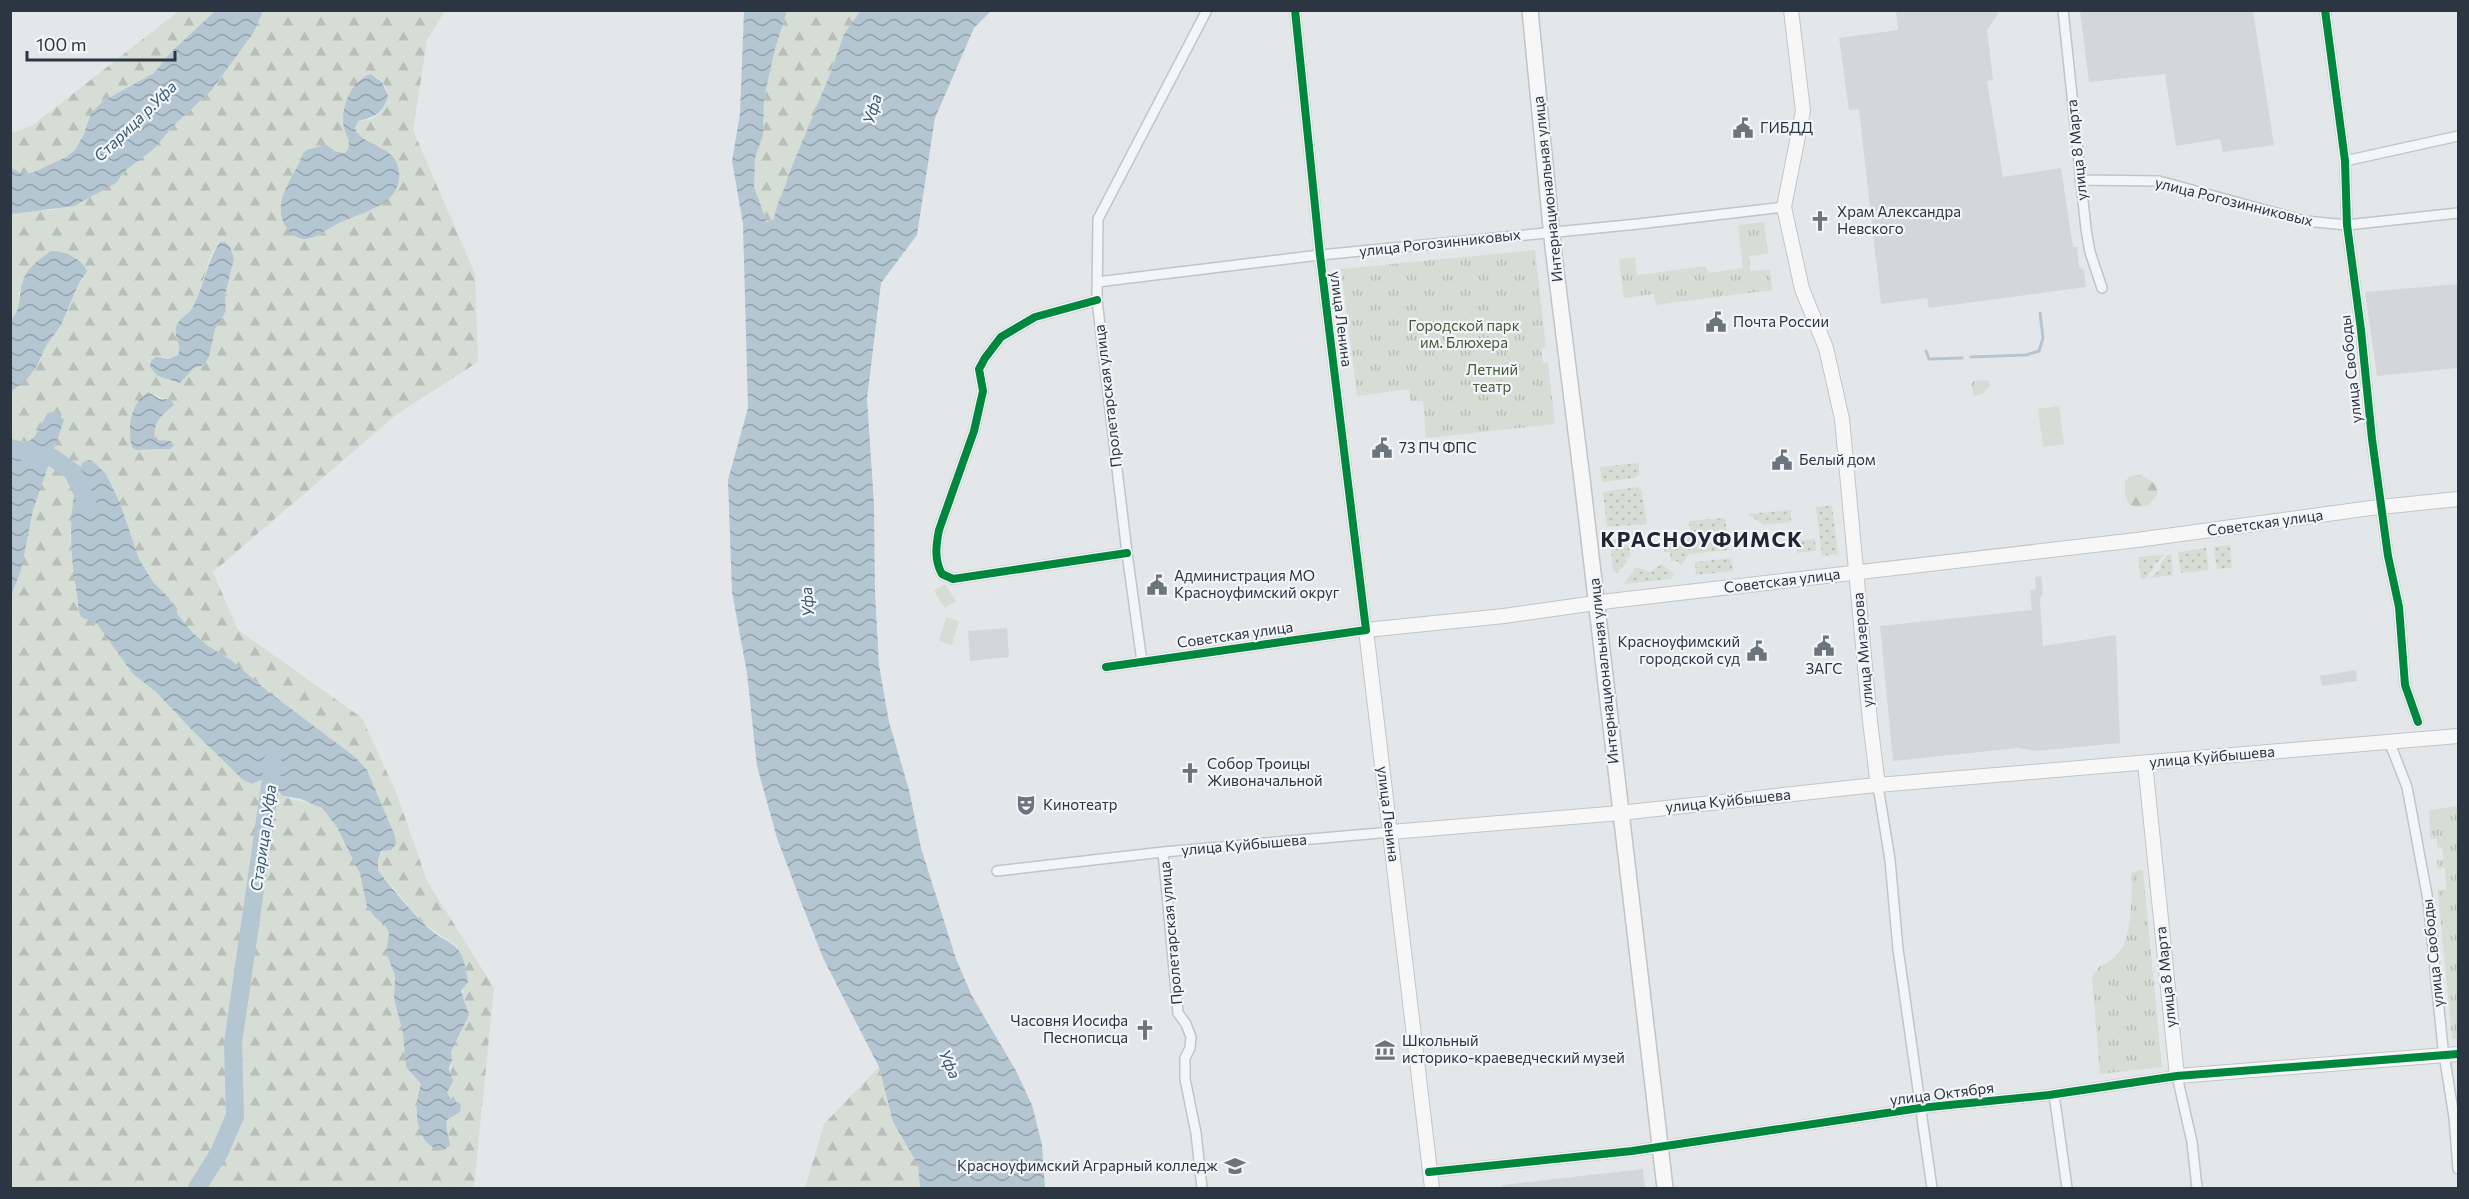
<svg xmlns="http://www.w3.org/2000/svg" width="2469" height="1199" viewBox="0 0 2469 1199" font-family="Commissioner,sans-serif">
<defs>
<pattern id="grass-dots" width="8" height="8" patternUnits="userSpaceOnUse" patternTransform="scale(1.5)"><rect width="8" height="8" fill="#d6ddd5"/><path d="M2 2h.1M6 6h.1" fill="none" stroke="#b8beb8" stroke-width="1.8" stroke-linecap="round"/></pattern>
<pattern id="forest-firs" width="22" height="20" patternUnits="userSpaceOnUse" patternTransform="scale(1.5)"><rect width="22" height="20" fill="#d6ddd5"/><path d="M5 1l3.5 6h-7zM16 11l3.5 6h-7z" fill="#b8beb8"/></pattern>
<pattern id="park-tufts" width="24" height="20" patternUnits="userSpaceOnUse" patternTransform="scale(1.5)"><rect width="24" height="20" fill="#d6ddd5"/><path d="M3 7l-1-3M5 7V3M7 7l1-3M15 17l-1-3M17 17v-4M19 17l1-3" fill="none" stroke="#b8beb8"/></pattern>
<pattern id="water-waves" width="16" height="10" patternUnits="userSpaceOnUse" patternTransform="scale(1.5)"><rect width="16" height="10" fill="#b4c6d2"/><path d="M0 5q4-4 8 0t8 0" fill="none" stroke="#93a2ac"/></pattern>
</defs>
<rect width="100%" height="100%" fill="#e4e7e9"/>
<!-- built -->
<path fill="#d3d7dc" d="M 1896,11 L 1998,11 L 1998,14 L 1987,30 L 1993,80 L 1987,81 L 2003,177 L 2061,168 L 2073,247 L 2077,247 L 2079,267 L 2084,270 L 2086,287 L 1929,308 L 1927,298 L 1881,304 L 1859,109 L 1849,110 L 1839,38 L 1898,30 Z
M 2080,11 L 2253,11 L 2274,145 L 2223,152 L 2220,139 L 2176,146 L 2165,74 L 2089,82 Z
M 2458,284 L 2458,368 L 2377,376 L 2365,292 Z
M 2041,576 L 2043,593 L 2040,600 L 2043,646 L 2116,635 L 2120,743 L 2037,751 L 2018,748 L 1893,761 L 1880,626 L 2032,610 L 2030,590 L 2036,589 L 2035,577 Z
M 1007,628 L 1009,657 L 970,661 L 968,631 Z
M 2356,670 L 2357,681 L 2322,686 L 2320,676 Z
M 1643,1169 L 1645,1188 L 1503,1188 L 1502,1185 Z"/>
<!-- grass -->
<path fill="url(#grass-dots)" d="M 1639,463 L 1639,474 L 1635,478 L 1602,482 L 1600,467 Z
M 1637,487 L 1642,491 L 1647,524 L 1607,527 L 1603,492 Z
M 1832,505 L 1838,554 L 1822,556 L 1816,507 Z
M 1791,510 L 1791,522 L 1764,525 L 1748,514 Z
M 1725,518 L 1729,550 L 1689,554 L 1681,565 L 1677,561 L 1671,561 L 1670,552 L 1664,552 L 1663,541 L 1667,540 L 1667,537 L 1690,532 L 1689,521 Z
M 1620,539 L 1620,544 L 1629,546 L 1631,557 L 1626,558 L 1627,562 L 1617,573 L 1613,570 L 1610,540 Z
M 1815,539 L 1816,551 L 1797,553 L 1796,541 Z
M 2230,545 L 2232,568 L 2217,569 L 2214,547 Z
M 2206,548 L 2209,570 L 2181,573 L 2178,552 Z
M 2171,554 L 2173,575 L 2150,578 L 2161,569 L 2160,565 L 2167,555 Z
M 2163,555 L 2157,563 L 2154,563 L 2153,569 L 2146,578 L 2141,579 L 2138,557 Z
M 1731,558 L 1733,571 L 1696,575 L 1695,562 Z
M 1662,564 L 1674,574 L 1670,579 L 1624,584 L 1635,568 L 1640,568 L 1650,572 Z"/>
<!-- forest -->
<path fill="url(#forest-firs)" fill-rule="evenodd" d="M 176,11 L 215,11 L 171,52 L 154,73 L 103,101 L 91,113 L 84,134 L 75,150 L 66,157 L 34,172 L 24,174 L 11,168 L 10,134 L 33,125 L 175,14 Z
M 263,11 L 445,11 L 427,40 L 413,130 L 475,274 L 478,362 L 397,414 L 213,572 L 238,630 L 362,718 L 396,792 L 427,881 L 494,988 L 474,1186 L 473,1188 L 11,1188 L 10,596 C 25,567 25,539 33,509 C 40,482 52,459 58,433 L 40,429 C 32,442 24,444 11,439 L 11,392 L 37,366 L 46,346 L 61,325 L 78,285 L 84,278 L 19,291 C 19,302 20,312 11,319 L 11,214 L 30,210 L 53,210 L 122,178 L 126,169 L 154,149 L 173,126 L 211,91 L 254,32 ZM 372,74 C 392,83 391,106 373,118 C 369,120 362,120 358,121 L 355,129 L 358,134 L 399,169 C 401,202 375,207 351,217 C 337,223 324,233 310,239 L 280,212 L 281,201 L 306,150 L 322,147 L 344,153 L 347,151 C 356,132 334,114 353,89 C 358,83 363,77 372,74 ZM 219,242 L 234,259 L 225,295 L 226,311 L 215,329 L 209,357 L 204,365 L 194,368 L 180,383 L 158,376 L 163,357 L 169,359 L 178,355 L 185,318 L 196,302 L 211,255 ZM 154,394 L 163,399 L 170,408 C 158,414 153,427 154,440 L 160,441 L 165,450 L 137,450 C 124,417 133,420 154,394 ZM 79,472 L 106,474 L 120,503 L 139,559 L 153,582 L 169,598 L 179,616 L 194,634 L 208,646 L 231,660 L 270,693 L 354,757 L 367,770 L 395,836 C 386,847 377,854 378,870 L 424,924 L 457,946 L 464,986 L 462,995 C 473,1013 460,1035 451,1052 C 452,1058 451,1088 447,1093 L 452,1100 L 461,1104 C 452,1114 442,1121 449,1135 L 419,1124 L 417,1093 L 421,1084 L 406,1067 L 403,1033 L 394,999 L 395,976 L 386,952 L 389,934 L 387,928 L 380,922 C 368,896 344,825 323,809 C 312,800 296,803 284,796 C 276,791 271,785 261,780 L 252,784 L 243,780 L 190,728 L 156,692 L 133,674 L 97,624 L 78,609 L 70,535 Z
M 787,11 L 861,11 L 844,34 L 830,74 L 788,176 C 784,193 777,200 774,219 L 767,222 L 754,187 L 755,158 L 763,135 L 764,98 L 775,49 Z
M 2141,475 L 2155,484 L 2158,493 L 2149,505 L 2134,507 L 2129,504 L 2125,494 L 2125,481 L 2130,476 Z
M 879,1067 L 893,1122 L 918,1165 L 920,1188 L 805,1188 L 824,1124 Z"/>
<!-- park -->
<path fill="url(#park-tufts)" d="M 1764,222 L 1768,254 L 1749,256 L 1750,271 L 1770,270 L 1772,290 L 1656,305 L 1654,294 L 1624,298 L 1619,259 L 1635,257 L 1637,275 L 1706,266 L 1708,273 L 1743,268 L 1738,225 Z
M 1535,250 L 1546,347 L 1541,348 L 1543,363 L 1548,362 L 1555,424 L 1426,438 L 1423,401 L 1410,401 L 1409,389 L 1357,396 L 1341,269 Z
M 1984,380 L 1989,381 L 1990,386 L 1982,394 L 1974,396 L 1971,384 L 1974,381 Z
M 2458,806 L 2458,1039 L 2452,1039 L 2438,893 L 2438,890 L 2446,889 L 2445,868 L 2438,869 L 2437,860 L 2444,860 L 2442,848 L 2437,847 L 2437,839 L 2430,839 L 2429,810 Z
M 2143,870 L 2162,1067 L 2100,1074 L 2092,978 C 2101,960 2103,968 2115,957 C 2134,940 2131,895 2132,872 Z"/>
<!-- garden -->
<path fill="#d6ddd5" d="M 2059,406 L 2064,444 L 2043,447 L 2038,409 Z
M 945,584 L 956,601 L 945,608 L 934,591 Z
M 946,617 L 959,621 L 952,645 L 939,641 Z"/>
<!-- water -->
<path fill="url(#water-waves)" d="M 861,10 L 991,11 L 974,28 L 935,118 L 917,235 L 881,283 L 867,399 L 874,504 L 875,593 L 879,665 L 889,722 L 909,790 L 921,848 L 956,959 L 972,996 L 1015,1069 L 1032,1105 L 1042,1145 L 1045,1188 L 920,1188 L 918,1165 L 893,1122 L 879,1067 L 824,960 L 801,902 L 777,838 L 757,766 L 747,673 L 732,592 L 728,480 L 748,408 L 743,224 L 732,161 L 740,114 L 744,11 L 787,11 L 775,49 L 764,98 L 763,135 L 755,158 L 754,187 L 767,222 L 774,219 C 777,200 784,193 788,176 L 830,74 L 844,34 Z
M 215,11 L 263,11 L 254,32 L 211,91 L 173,126 L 154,149 L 127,169 L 116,183 L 74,206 L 11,214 L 11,168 L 24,174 L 34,172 L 66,157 L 75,150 L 84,134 L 91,113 L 103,101 L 154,73 L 171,52 Z
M 371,74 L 382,82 L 388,96 C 383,113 375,117 358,121 L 355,129 C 365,148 396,145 399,171 C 403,205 362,212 339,223 C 329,228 321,235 311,238 C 291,244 278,220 281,203 C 283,190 300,163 306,150 L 326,145 L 335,151 L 344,153 L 347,151 C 352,141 346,137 344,128 C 340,108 351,80 371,74 Z
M 220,242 L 225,242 L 230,247 L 234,259 L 225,295 L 226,311 L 215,329 L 209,357 L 204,365 L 194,368 L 180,383 L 158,376 L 150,367 L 151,361 L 156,357 L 169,359 L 178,355 C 182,344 174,338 176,328 C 177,319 189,315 193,307 C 204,286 207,261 220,242 Z
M 51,251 C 65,251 81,258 87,271 L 78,285 L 61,325 L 46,346 L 37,366 L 29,377 L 11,392 L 11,319 C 23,310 17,289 26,274 C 31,265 42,258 51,251 Z
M 148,392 C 153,394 155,397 160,399 C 167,401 170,395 174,405 C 162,415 152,422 155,440 L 171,441 L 174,445 L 170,449 L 136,450 L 132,447 C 127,428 130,404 148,392 Z
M 56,411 L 64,420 L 33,510 L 21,570 L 11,596 L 11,439 C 37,449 36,430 48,413 Z
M 88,460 L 93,461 L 106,474 L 120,503 L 139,559 L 153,582 L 169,598 L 179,616 L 194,634 L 208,646 L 231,660 L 270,693 L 355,757 L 367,770 L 395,836 L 396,844 L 391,850 L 381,851 L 378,861 L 378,870 C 391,888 408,907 423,923 C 450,950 462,935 468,982 L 461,991 L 469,1015 L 451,1052 L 452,1060 L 449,1068 L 453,1081 L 447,1093 L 452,1100 L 461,1104 L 460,1112 L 447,1120 C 445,1129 449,1136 450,1145 L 444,1150 C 414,1149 413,1105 421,1084 L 406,1067 L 403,1033 L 394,999 L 395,976 L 386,952 L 389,934 L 387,928 L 373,915 L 367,906 L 360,874 L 337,827 L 322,808 L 301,799 L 283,796 L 274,787 L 261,780 L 252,784 L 243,780 L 190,728 L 156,692 L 133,674 L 97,624 L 81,617 C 77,608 78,599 76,589 C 69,546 68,505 82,463 Z"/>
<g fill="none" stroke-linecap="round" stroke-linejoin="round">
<!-- stream -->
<path stroke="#b4c6d2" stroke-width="3" d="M 1926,351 L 1929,359 L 1962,358
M 1971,357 L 2026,355 L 2039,351 L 2043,338 L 2040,313"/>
<!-- river -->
<path stroke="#b4c6d2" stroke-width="18" d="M 10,448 L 53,458 L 73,472 L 87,503
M 197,1188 L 219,1153 L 235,1116 L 233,1043 L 273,765 L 272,762"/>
<!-- street casing -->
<g stroke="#c2c5c7" stroke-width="12">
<path id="street" d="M 2063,10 L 2086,229 L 2090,252 L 2102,288
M 2325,10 L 2345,161 L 2347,225 L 2361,330 L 2372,439 L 2388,556 L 2399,607 L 2405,685 L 2418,722
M 2345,161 L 2458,136
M 2080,180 L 2159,181 L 2305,221 L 2347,225 L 2458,213
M 1097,282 L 1320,255 L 1638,224 L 1784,207
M 1097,300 L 1035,317 L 1001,337 L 985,358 L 979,369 L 983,391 L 974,431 L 939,530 C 936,545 934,560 942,574 L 953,579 L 1127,553
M 1142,662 L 1127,553 L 1097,300 L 1098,219 L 1207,10
M 1106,667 L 1366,630 L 1320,255 L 1295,10
M 2389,741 L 2407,787 L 2428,900 L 2443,1048 L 2454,1117 L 2458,1169
M 1878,786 L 1890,860 L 1898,949 L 1932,1188
M 1163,852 L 1178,1013 L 1186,1024 L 1191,1037 L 1190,1048 L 1185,1058 L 1185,1079 L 1196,1133 L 1202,1188
M 997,871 L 1163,852 L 1391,832
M 2054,1094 L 2067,1188
M 1429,1172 L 1632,1151 L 1920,1108 L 2049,1095 L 2177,1076 L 2192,1142 L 2197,1188"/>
</g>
<!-- secondary casing -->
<g stroke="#c2c5c7" stroke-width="16">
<path id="secondary" d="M 1791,10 L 1803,111 L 1784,207 L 1802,289 L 1826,348 L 1842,419 L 1870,721 L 1878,786
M 2145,763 L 2177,1076 L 2458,1054
M 1391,832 L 1620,813 L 1866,786 L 2458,736
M 1432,1188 L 1366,630 L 1504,616 L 1610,601 L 2137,540 L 2371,508 L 2458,499"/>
</g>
<!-- primary casing -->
<g stroke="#c1c4c6" stroke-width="18">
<path id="primary" d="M 1530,10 L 1553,247 L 1582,479 L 1665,1188"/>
</g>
<!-- street -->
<use href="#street" stroke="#f4f5f6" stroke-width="9"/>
<!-- secondary -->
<use href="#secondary" stroke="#f7f7f8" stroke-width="14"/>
<!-- primary -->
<use href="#primary" stroke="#f7f7f8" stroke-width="15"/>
<!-- cycleway casing -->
<g stroke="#f3f5f8" stroke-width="11">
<path id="cycleway" d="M 2325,10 L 2345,161 L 2347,225 L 2361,330 L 2372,439 L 2388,556 L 2399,607 L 2405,685 L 2418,722
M 1097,300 L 1035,317 L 1001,337 L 985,358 L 979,369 L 983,391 L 974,431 L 939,530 C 936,545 934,560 942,574 L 953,579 L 1127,553
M 1106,667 L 1366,630 L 1320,255 L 1295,10
M 1429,1172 L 1632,1151 L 1920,1108 L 2049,1095 L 2177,1076 L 2458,1054"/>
</g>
<!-- cycleway -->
<use href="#cycleway" stroke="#00873e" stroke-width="8"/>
</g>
<!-- icons -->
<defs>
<g id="civic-bare" transform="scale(1.62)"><path d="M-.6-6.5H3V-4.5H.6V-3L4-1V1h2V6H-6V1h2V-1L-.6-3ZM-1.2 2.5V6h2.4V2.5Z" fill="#6c747c" stroke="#f3f5f8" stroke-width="2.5" paint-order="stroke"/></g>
<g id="church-bare" transform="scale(1.62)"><path d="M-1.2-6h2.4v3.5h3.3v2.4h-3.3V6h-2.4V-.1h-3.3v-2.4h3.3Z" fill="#6c747c" stroke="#f3f5f8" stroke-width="2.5" paint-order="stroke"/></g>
<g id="theatre-bare" transform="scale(1.62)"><path d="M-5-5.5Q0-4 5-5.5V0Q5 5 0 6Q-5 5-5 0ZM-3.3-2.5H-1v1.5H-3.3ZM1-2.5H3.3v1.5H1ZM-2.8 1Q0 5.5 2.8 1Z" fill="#6c747c" stroke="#f3f5f8" stroke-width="2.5" paint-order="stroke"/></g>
<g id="museum-bare" transform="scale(1.62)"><path d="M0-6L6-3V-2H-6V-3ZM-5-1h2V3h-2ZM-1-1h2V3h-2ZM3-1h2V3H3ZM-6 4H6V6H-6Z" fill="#6c747c" stroke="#f3f5f8" stroke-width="2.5" paint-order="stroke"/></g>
<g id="university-bare" transform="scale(1.62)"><path d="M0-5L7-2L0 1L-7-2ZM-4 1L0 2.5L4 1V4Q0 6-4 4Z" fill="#6c747c" stroke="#f3f5f8" stroke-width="2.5" paint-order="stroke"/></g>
</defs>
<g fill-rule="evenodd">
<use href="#civic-bare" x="1743" y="128"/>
<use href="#church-bare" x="1820" y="221"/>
<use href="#civic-bare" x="1716" y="322"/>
<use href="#civic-bare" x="1382" y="448"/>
<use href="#civic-bare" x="1782" y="460"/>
<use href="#civic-bare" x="1157" y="585"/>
<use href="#civic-bare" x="1824" y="646"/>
<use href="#civic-bare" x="1757" y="651"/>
<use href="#church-bare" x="1190" y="773"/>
<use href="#theatre-bare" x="1026" y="805"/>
<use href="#church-bare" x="1145" y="1030"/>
<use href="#museum-bare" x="1385" y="1050"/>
<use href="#university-bare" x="1235" y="1166"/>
</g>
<g text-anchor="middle" stroke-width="4.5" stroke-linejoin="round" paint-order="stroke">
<!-- poi labels -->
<g font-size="15" fill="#2c3642" stroke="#f3f5f8" text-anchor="start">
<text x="1760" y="133">ГИБДД</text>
<text x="1837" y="217">Храм Александра<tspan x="1837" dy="17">Невского</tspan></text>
<text x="1733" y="327">Почта России</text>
<text x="1399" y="453">73 ПЧ ФПС</text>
<text x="1799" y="465">Белый дом</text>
<text x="1174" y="581">Администрация МО<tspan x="1174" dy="17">Красноуфимский округ</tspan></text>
<text x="1740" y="647" text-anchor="end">Красноуфимский<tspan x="1740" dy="17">городской суд</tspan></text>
<text x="1824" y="674" text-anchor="middle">ЗАГС</text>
<text x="1207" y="769">Собор Троицы<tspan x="1207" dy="17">Живоначальной</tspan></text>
<text x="1043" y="810">Кинотеатр</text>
<text x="1128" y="1026" text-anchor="end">Часовня Иосифа<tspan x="1128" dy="17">Песнописца</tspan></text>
<text x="1402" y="1046">Школьный<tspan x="1402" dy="17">историко-краеведческий музей</tspan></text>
<text x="1218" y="1171" text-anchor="end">Красноуфимский Аграрный колледж</text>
</g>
<!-- street labels -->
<g font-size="15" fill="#2c3642" stroke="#f3f5f8">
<text transform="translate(2077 150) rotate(-96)" y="5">улица 8 Марта</text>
<text transform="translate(1548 189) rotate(-96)" y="5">Интернациональная улица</text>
<text transform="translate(2234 202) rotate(14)" y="5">улица Рогозинниковых</text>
<text transform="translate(1440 243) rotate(-6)" y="5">улица Рогозинниковых</text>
<text transform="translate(1341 319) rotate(83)" y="5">улица Ленина</text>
<text transform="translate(2351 369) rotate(-96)" y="5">улица Свободы</text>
<text transform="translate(1108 396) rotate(-97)" y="5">Пролетарская улица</text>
<text transform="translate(2265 523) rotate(-8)" y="5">Советская улица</text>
<text transform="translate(1782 581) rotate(-7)" y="5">Советская улица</text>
<text transform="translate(1235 635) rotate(-8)" y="5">Советская улица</text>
<text transform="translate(1863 650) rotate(-95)" y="5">улица Мизерова</text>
<text transform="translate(1604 671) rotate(-96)" y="5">Интернациональная улица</text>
<text transform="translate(2212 757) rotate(-5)" y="5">улица Куйбышева</text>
<text transform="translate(1728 801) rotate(-6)" y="5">улица Куйбышева</text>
<text transform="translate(1388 814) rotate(83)" y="5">улица Ленина</text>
<text transform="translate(1244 845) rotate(-5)" y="5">улица Куйбышева</text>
<text transform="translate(1171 933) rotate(-95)" y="5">Пролетарская улица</text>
<text transform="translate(2433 953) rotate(-96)" y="5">улица Свободы</text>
<text transform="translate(2166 977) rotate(-96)" y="5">улица 8 Марта</text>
<text transform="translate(1942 1094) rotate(-7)" y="5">улица Октября</text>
</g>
<!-- park labels -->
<g font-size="15" fill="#455c3a" stroke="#f3f5f8">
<text x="1464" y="331">Городской парк<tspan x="1464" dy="17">им. Блюхера</tspan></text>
<text x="1492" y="375">Летний<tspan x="1492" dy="17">театр</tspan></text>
</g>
<!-- water labels -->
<g font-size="16" font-style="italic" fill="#385a73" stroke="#f3f5f8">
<text transform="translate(872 109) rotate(-74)" y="6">Уфа</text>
<text transform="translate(135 121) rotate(-44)" y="6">Старица р.Уфа</text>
<text transform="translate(807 602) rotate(-95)" y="6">Уфа</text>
<text transform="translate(263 838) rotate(-82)" y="6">Старица р.Уфа</text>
<text transform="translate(950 1064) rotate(67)" y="6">Уфа</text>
</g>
<!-- district labels -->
<g font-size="21" font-weight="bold" letter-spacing="1.5" fill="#1e2733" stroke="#f3f5f8">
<text x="1702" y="547">КРАСНОУФИМСК</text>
</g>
</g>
<!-- border -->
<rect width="2469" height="1199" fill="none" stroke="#2c3642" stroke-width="24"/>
<!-- scale -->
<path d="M27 51v9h148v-9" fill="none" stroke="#2c3642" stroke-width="3"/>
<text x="36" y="51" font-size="18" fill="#2c3642" stroke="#f3f5f8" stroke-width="4.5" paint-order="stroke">100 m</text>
</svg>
